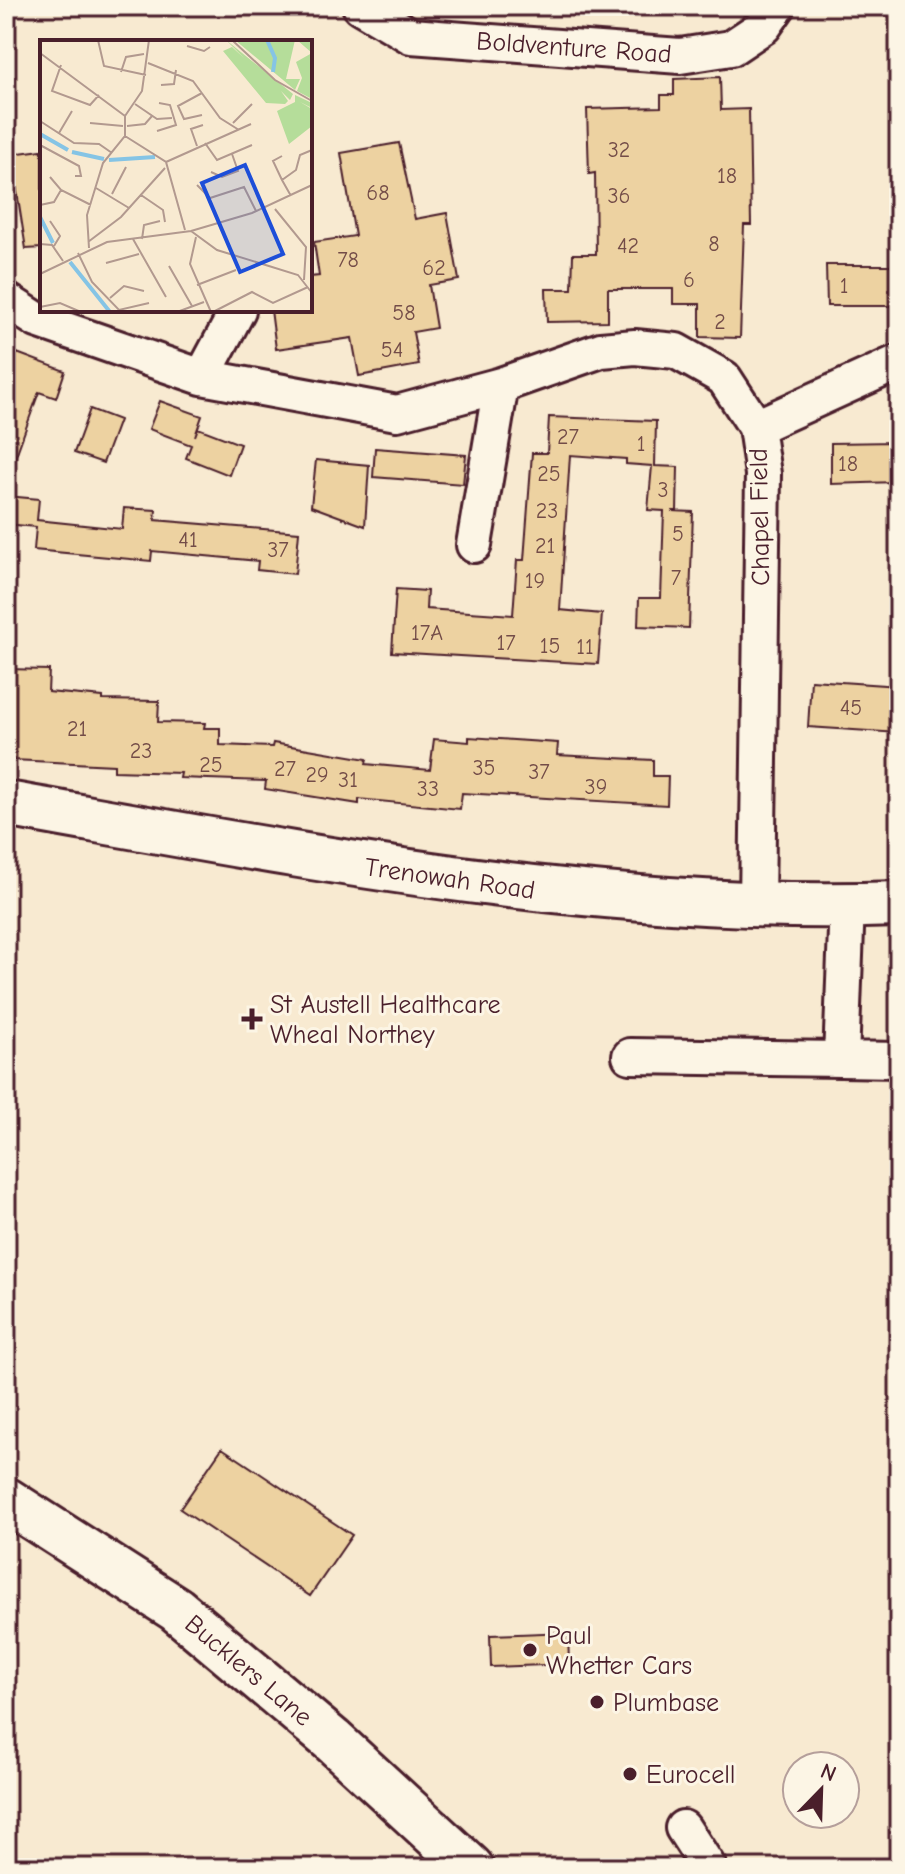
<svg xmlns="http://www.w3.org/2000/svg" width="905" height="1874" viewBox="0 0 905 1874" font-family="'Comic Neue',sans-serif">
<rect width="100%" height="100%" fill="#f8ead1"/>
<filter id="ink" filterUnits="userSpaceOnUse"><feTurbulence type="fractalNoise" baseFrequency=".0125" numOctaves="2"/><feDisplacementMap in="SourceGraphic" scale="16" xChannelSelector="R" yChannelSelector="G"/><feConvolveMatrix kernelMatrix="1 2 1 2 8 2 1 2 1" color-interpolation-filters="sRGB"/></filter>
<g filter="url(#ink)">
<!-- building -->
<path fill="#edd2a1" stroke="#4a1f2b" stroke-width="2" d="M 720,77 L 721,110 L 749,109 L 751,225 L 744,225 L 740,338 L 700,337 L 700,304 L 673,304 L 673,289 L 608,289 L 608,321 L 547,322 L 546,289 L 572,289 L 573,254 L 596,254 L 595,173 L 589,174 L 587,109 L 661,107 L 661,95 L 674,95 L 674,79 Z
M 399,143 L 415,219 L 447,213 L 459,280 L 429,285 L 436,328 L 413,332 L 419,365 L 359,376 L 352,338 L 276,349 L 271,310 L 310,310 L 310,277 L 319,276 L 314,242 L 355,236 L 341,153 Z
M 42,150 L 42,248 L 26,249 L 11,154 Z
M 826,265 L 893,265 L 893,306 L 827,306 Z
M 17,353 L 65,371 L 56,398 L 39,392 L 10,472 L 6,472 L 6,385 Z
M 160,401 L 202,416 L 195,436 L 198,428 L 240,444 L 229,475 L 186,458 L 191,445 L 149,429 Z
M 90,409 L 119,420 L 103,463 L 74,453 Z
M 549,417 L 656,421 L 655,466 L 678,467 L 677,511 L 672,511 L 693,512 L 689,628 L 638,626 L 639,598 L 661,598 L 664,511 L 648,510 L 652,466 L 626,464 L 626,459 L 570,455 L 560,610 L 602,614 L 598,664 L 392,652 L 396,589 L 427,591 L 426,609 L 513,615 L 517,560 L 524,560 L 532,453 L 547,453 Z
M 896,442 L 896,482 L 831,484 L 831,443 Z
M 375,448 L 466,455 L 463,484 L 373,477 Z
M 316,460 L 369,465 L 365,526 L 311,506 Z
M 6,496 L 39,499 L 37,520 L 122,529 L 124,508 L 156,510 L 155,520 L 299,532 L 295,574 L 257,570 L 258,561 L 152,551 L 151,561 L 34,550 L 36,527 L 6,524 Z
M 6,669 L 49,670 L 48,692 L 103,697 L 103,700 L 159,701 L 158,722 L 205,723 L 204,728 L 220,728 L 220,745 L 272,747 L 273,743 L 367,759 L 366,764 L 430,770 L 434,739 L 469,742 L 469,737 L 558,743 L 557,755 L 653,760 L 653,776 L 668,776 L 667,805 L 462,793 L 460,809 L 359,799 L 359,804 L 265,789 L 266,781 L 180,778 L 181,773 L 114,771 L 114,765 L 13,760 L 13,755 L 6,754 Z
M 811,680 L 899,686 L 899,733 L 808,727 Z
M 222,1448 L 352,1535 L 310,1596 L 180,1509 Z
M 568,1632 L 569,1664 L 491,1667 L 490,1635 Z"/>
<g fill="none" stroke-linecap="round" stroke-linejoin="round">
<!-- street casing -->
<g stroke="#4a1f2b" stroke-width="40">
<path id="street" d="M 360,6 L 411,36 L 680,56 L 731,48 L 764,26 L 778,6
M 6,300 L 37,320 L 202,377 L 397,413 L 501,385 L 601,350 L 635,347 L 676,351 L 724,378 L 756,427 L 763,474 L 757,903
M 202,377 L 238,310
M 756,427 L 899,362
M 474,545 L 501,385
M 630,1056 L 841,1059 L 847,904
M 841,1059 L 899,1060
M 683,1828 L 709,1868"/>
</g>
<!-- secondary casing -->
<g stroke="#4a1f2b" stroke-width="50">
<path id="secondary" d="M 6,804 C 303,856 596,915 899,904
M 6,1500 L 176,1609 L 332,1740 L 471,1868"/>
</g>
<!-- street -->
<use href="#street" stroke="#fcf5e5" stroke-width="34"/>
<!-- secondary -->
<use href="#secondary" stroke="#fcf5e5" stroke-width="44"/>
</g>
</g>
<!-- markers -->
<g fill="#4a1f2b" stroke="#fcf5e5" stroke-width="3">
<path d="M248 1007h8v8h8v8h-8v8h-8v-8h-8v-8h8z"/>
<circle cx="530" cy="1650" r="8"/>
<circle cx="597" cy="1702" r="8"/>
<circle cx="630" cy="1774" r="8"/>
</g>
<g text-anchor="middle" stroke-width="6" stroke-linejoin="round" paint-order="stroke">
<!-- number labels -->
<g font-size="22" fill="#734c48">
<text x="619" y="157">32</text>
<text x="727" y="183">18</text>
<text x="378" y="200">68</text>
<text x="619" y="203">36</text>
<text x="714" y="251">8</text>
<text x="628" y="253">42</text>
<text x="348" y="267">78</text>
<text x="434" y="275">62</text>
<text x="689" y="287">6</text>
<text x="844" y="293">1</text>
<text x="404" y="320">58</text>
<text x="720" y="329">2</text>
<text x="392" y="357">54</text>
<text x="568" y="444">27</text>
<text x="641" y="451">1</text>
<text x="848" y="471">18</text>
<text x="549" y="481">25</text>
<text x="663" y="497">3</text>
<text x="547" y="518">23</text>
<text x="678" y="541">5</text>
<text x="188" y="547">41</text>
<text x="545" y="553">21</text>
<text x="278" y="557">37</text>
<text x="676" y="585">7</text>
<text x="535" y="588">19</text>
<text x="427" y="640">17A</text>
<text x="506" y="650">17</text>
<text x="550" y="653">15</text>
<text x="585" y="654">11</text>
<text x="851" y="715">45</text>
<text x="77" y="736">21</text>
<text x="141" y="758">23</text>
<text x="211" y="772">25</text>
<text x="484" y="775">35</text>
<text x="285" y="776">27</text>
<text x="539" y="779">37</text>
<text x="317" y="782">29</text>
<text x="348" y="787">31</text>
<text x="596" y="794">39</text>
<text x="428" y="796">33</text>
</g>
<!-- street labels -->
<g font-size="26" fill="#4a1f2b" stroke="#fcf5e5">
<text transform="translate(574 47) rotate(4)" y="9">Boldventure Road</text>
<text transform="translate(759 517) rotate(-91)" y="9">Chapel Field</text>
<text transform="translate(450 878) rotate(8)" y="9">Trenowah Road</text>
<text transform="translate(249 1670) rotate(40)" y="9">Bucklers Lane</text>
</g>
<!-- poi labels -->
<g font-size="26" fill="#4a1f2b" stroke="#fcf5e5" text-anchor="start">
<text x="270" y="1013">St Austell Healthcare<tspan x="270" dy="30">Wheal Northey</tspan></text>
<text x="546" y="1644">Paul<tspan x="546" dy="30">Whetter Cars</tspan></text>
<text x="613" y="1711">Plumbase</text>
<text x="646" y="1783">Eurocell</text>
</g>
</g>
<!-- overview -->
<g transform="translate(40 40)">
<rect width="272" height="272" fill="#f8ead1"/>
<path d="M 186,0 L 253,54 L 250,60 L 241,51 L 248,61 L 245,64 L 226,63 L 183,11 L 192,7 L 204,18 ZM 195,0 L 255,0 L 246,39 L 260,39 L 255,50 ZM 257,0 L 272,0 L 272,59 L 257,51 L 262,38 L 256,22 L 272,13 ZM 255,55 L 272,63 L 272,68 L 260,62 L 272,69 L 272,86 L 249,104 L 237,71 L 255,62 Z" fill="#b5dd9a"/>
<path fill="none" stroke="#85c4e5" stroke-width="4" d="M 227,0 L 235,18 L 233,32M 0,94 L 28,110M 32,112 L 64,119M 69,120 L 115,117M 0,177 L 13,203M 30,222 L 70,272"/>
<path fill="none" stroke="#b2998f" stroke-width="2" d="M 58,0 L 64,26 L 106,35M 192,0 L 235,40 L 272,61M 147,6 L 164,11 L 170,7M 0,13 L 85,76M 108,23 L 153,41 L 180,78 L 199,90M 21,25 L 12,51 L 50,65 L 59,55M 81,32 L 86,17 L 104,14M 121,45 L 134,44 L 136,30M 162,53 L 138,66 L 144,79 L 162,75M 95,64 L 117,79 L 132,78M 0,81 L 34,103 L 59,104 L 72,113M 50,83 L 83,86M 193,83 L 212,64M 87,86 L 105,84 L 112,76M 117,91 L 136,85 L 130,65 L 119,63M 19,93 L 32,71M 85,96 L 126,122 L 145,190M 165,103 L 177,120 L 212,105M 0,105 L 39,126 L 41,136 L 35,136M 157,106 L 151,89 L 163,85M 242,116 L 233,121 L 242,140M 126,122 L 211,84M 171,132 L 182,137 L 198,131 L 192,114M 10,137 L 21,150 L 51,165M 157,145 L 170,158 L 204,147 L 216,171M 56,148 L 89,168M 72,154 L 86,127M 101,155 L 123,170 L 125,182M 251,156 L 242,140 L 256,130 L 260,115 L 272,110M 0,165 L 14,162 L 21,150M 235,169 L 266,207 L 264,240M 10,181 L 20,196 L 14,206M 151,191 L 177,210 L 258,235 L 272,253M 151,191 L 212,173 L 272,145M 156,197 L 150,224 L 171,272M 93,199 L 126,257M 102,199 L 104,185 L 120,181M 48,202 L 81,177 L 125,128M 0,204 L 12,205 L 23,221M 49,208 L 47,175 L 63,123 L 85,96 L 85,76 L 102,51 L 109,0M 38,213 L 52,242 L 79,270 L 109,263M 66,223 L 99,214M 129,226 L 152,266M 0,234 L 67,202 L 151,191M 157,245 L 196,230M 70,258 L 84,246 L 104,251M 0,267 L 20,263 L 41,272M 137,272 L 164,262M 173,272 L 212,252 L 233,263 L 268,247"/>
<path fill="#1d4ed8" fill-opacity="0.15" stroke="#1d4ed8" stroke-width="4" d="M 205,125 L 243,214 L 200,232 L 162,143 Z"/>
<rect width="272" height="272" fill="none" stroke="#4a1f2b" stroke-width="4"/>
</g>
<!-- margin -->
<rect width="905" height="1874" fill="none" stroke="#fcf5e5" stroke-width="32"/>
<rect x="16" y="16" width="873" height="1842" fill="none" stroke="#4a1f2b" stroke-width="3" filter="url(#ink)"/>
<!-- north arrow -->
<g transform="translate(821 1790) rotate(23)"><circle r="38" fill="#fcf5e5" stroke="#b59f9b" stroke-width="2"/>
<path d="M0-6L14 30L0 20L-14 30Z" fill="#4a1f2b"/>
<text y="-12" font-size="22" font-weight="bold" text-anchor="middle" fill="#4a1f2b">N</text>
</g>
</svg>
